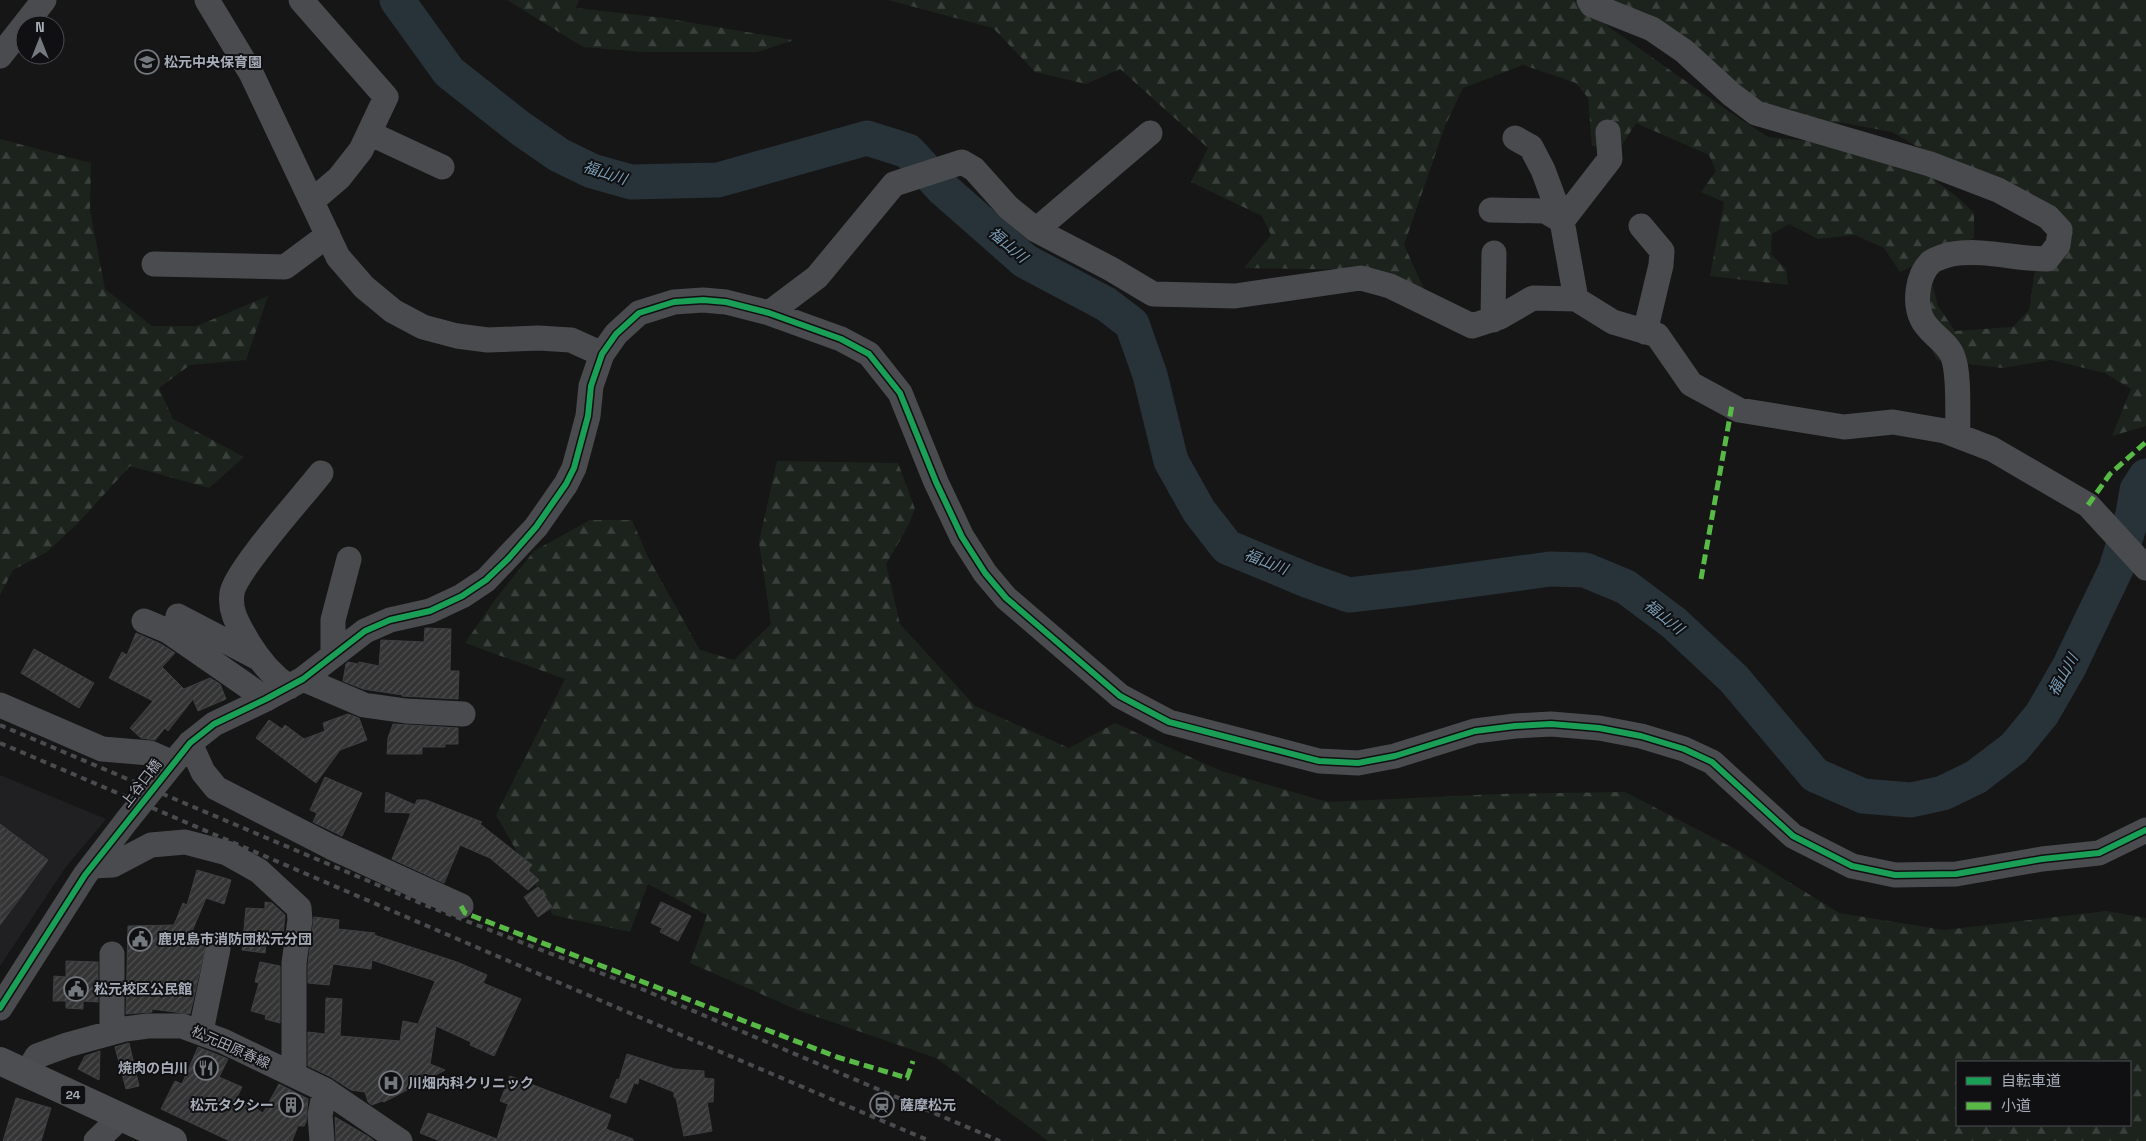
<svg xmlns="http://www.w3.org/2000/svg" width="2146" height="1141" viewBox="0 0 2146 1141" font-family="'Space Grotesk','Noto Sans JP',sans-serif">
<defs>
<pattern id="forest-firs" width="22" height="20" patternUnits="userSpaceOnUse" patternTransform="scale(1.25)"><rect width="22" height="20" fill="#1c231c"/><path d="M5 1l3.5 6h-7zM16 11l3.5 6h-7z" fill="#3a403b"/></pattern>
<pattern id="building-hatch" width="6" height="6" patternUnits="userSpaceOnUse" patternTransform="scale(1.25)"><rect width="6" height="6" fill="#343435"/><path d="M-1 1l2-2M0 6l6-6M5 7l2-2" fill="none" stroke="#4e4f50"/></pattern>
</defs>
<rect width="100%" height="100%" fill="#161616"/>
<!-- built -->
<path fill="#202022" d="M 0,775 L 106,819 L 65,868 L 0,966 Z"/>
<!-- forest -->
<path fill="url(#forest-firs)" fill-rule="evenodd" d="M 507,0 L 579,0 L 576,8 L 664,18 L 794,40 L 757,52 L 644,52 L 583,47 Z
M 888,0 L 1574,0 L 1585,10 L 1728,111 L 1768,137 L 1817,142 L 1913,164 L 1956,196 L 1974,213 L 1974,238 L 1900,272 L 1884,248 L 1855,235 L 1818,239 L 1789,224 L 1772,234 L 1771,254 L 1786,269 L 1788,285 L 1710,276 L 1724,202 L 1701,192 L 1716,171 L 1709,155 L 1636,123 L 1620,148 L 1592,146 L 1588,98 L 1576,83 L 1523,65 L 1463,88 L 1445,126 L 1404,245 L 1430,302 L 1381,270 L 1244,268 L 1271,235 L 1262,216 L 1191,182 L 1208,148 L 1120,69 L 1086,84 L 1035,72 L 993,28 Z
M 1611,0 L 2146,0 L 2146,426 L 2112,436 L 2131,389 L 2105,373 L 2051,360 L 2002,368 L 1937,360 L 1909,304 L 1928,268 L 1938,306 L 1955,331 L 2013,327 L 2029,310 L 2036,263 L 2055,226 L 1892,132 L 1843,123 L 1802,120 L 1759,103 Z
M 0,139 L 91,163 L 90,210 L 105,289 L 152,326 L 197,326 L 268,296 L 246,360 L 190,365 L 159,388 L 173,419 L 244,457 L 209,488 L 130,466 L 78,523 L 47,552 L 13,570 L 0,595 Z
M 777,461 L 898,463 L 915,509 L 907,528 L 886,564 L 900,624 L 975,706 L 1069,748 L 1115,723 L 1221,771 L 1327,802 L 1498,794 L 1625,792 L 1737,850 L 1839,913 L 1944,930 L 2106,911 L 2146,918 L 2146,1141 L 1048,1141 L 936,1058 L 800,1011 L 690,963 L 707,915 L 648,884 L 630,932 L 553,915 L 496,815 L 565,679 L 465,643 L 494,601 L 534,551 L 590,520 L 632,520 L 648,557 L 700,650 L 734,660 L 771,624 L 759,542 ZM 1957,1062 L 2130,1062 L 2130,1125 L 1957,1125 Z"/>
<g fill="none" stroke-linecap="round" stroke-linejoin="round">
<!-- river -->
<path stroke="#283239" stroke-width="35" d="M 397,0 L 449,72 L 520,128 L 559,155 L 592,171 L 631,182 L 718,180 L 867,138 L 908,151 L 942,188 L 1025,261 L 1106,304 L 1132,324 L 1150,375 L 1171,461 L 1199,511 L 1227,547 L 1309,581 L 1349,595 L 1411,588 L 1550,569 L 1585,570 L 1626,587 L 1674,623 L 1734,679 L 1815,775 L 1863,796 L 1911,800 L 1943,793 L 1976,777 L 2014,748 L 2042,714 L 2069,667 L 2116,569 L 2133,514 L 2137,490 L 2146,476"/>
</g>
<!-- building -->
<path fill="url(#building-hatch)" stroke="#3e3f42" d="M 425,628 L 451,629 L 450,671 L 459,671 L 458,699 L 402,696 L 403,695 L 363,689 L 343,681 L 346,664 L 348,662 L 358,664 L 359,662 L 379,666 L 381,640 L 424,642 Z
M 136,633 L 161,644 L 175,653 L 162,667 L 184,689 L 210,678 L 220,684 L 226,699 L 198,711 L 193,699 L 168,731 L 165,728 L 155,740 L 141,738 L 130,728 L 153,701 L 109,678 L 122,652 L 127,655 Z
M 34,649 L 94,683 L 79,708 L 21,673 Z
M 348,714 L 359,718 L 367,740 L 340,750 L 316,783 L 256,738 L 269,720 L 282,729 L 285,725 L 304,739 L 325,731 L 323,723 Z
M 393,724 L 458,728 L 458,744 L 445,744 L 445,747 L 422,747 L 422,754 L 387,754 L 388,738 Z
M 325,777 L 362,793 L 342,836 L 313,822 L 317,813 L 310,810 Z
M 386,792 L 415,805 L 417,800 L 426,800 L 482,822 L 480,824 L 532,865 L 528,870 L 539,880 L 528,890 L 490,858 L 460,845 L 444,883 L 392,859 L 411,813 L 385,812 Z
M 0,824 L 48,860 L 0,925 Z
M 197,870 L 231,880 L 224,904 L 206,898 L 190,936 L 207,940 L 190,1014 L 152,1009 L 152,1012 L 126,1014 L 128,926 L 174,925 L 183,903 L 187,905 Z
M 538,887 L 552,907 L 538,917 L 524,897 Z
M 265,902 L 272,903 L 285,915 L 283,934 L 267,934 L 265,953 L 242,950 L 246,908 L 265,909 Z
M 661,902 L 691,916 L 678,941 L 660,932 L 662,928 L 651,923 Z
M 314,917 L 339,920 L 338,929 L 375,933 L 374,935 L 457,962 L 487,975 L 483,983 L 521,999 L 494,1056 L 470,1045 L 471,1042 L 436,1026 L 430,1064 L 445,1070 L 384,1102 L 382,1101 L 372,1105 L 368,1102 L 365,1092 L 351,1090 L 331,1077 L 308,1066 L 308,1032 L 325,1034 L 326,998 L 342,999 L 340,1036 L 400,1041 L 403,1021 L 418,1024 L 435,981 L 372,960 L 371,969 L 333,964 L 329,985 L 308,983 L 308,964 Z
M 66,961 L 98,962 L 98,1002 L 83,1001 L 83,1009 L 66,1008 L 66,1001 L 53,1001 L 54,976 L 66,977 Z
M 260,962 L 280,966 L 280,1023 L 265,1019 L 266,1015 L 251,1011 L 259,983 L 255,982 Z
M 129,1043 L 139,1086 L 126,1089 L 115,1047 Z
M 198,1047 L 228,1059 L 219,1077 L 242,1087 L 237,1097 L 263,1113 L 279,1084 L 308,1099 L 306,1122 L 304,1126 L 298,1126 L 292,1141 L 230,1141 L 161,1109 L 175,1081 L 182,1084 Z
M 100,1051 L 99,1080 L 78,1069 L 85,1056 Z
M 627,1054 L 675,1069 L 704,1071 L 704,1078 L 714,1079 L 713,1102 L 707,1102 L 712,1131 L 684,1136 L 676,1098 L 674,1097 L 674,1092 L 639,1078 L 638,1084 L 634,1083 L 626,1103 L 610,1097 L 617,1079 L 619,1080 Z
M 510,1076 L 611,1115 L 606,1129 L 633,1139 L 633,1141 L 440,1141 L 420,1133 L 428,1113 L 497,1139 L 508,1104 L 500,1101 Z
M 16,1098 L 51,1108 L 41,1141 L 3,1141 Z
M 335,1117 L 369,1137 L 374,1141 L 336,1141 Z"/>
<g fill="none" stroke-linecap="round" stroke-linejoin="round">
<!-- minor -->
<path stroke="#4a4b4f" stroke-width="25" d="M 207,0 L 251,73 L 338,257 L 364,287 L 393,311 L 423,327 L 457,336 L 488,340 L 538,338 L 571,340 L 602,354
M 301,0 L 386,97 L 361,150 L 339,178 L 312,201
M 1589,0 L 1592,5 L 1652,29 L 1684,51 L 1731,94 L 1756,113 L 1930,164 L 1998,190 L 2048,217 L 2060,230 L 2058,245 L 2047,259 C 2015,259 1985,249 1952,254 C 1947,255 1935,259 1931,262 C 1917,275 1914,303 1922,319 C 1928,333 1948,342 1953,357 C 1960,375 1957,416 1958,436
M 0,56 L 44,0
M 369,133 L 442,167
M 1515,138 L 1531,147 L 1543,170 L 1562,221 L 1610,159 L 1608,132
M 1491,210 L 1545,211 L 1562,221 L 1576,299
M 1641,226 L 1662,251 L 1661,265 L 1645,332
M 1036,230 L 1150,133
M 154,264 L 285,267 L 328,235
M 769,313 L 817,277 L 894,184 L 962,162 L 974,169 L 1008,207 L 1036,230 L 1111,269 L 1153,294 L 1235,296 L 1361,278 L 1390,286 L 1472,326 L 1500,317 L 1533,298 L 1576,299 L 1613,322 L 1657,335 L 1691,384 L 1739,410 L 1844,427 L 1893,422 L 1945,431 L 1992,449 L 2088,505 L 2146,568
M 1493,320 L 1494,253
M 178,616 L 258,658
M 144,621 L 168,631 L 266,699
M 333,654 L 333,620 L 349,559
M 303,679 L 364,705 L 406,711 L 463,714
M 289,687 C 271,675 259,660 248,642 C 239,626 229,612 232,593 C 235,571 304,495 321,473
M 0,705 L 102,749 L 150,753 L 173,763 L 190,743 L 214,724 L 266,699 L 303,679 L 365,631 L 390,620 L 430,611 L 462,596 L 486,580 L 536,527 L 566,484 L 574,468 L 580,446 L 588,416 L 591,386 L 602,354 L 616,334 L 639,313 L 674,302 L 703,300 L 726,302 L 769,313 L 841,339 L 869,354 L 900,393 L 936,482 L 962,537 L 985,573 L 1006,598 L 1120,696 L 1169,722 L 1319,761 L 1358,763 L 1395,756 L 1475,731 L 1515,726 L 1551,724 L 1599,728 L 1641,736 L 1684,749 L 1712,762 L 1793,836 L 1852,866 L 1895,875 L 1956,874 L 2042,859 L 2099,853 L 2146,830
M 190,743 L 203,772 L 216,788 L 331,847 L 461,906
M 92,866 L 113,865 L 151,845 L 185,842 L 227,853 L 259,871 L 299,908 L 300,920 L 294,963 L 294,1075
M 112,954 L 112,1032
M 0,1008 L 85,875 L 128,819
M 201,1031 L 218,949
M 26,1074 L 37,1056 L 67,1045 L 125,1029 L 148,1026 L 182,1026 L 223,1041 L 325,1090 L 400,1141
M 96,1141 L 121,1117
M 322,1141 L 320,1115 L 325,1090"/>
<!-- major -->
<path stroke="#4d4e51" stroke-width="28" d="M 0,1061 L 173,1141"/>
<!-- rail -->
<path stroke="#4a4b4e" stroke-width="4" stroke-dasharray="6 5" stroke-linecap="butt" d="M 0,725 L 425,905 L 637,987 L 1000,1141
M 0,743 C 311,875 620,1010 930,1141"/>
<!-- minor-bridge -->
<path stroke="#4a4b4f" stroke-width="25" d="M 128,819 L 173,763"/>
<!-- quiet -->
<path stroke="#58b947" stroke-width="5" stroke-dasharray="10 5" stroke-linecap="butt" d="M 2088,505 L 2110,474 L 2146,442
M 1701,579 L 1732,405
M 461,906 L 465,913 L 837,1057 L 907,1078 L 913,1061"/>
<!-- cycleway casing -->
<g stroke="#101012" stroke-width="9">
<path id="cycleway" d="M 0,1008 L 85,875 L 190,743 L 214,724 L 266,699 L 303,679 L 365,631 L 390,620 L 430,611 L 462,596 L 486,580 L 508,559 L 536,527 L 566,484 L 574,468 L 588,416 L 591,386 L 602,354 L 616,334 L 639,313 L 674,302 L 703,300 L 726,302 L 769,313 L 841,339 L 869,354 L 900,393 L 936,482 L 962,537 L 985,573 L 1006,598 L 1120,696 L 1169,722 L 1319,761 L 1358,763 L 1395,756 L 1475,731 L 1515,726 L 1551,724 L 1599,728 L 1641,736 L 1684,749 L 1712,762 L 1793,836 L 1852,866 L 1895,875 L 1956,874 L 2042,859 L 2099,853 L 2146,830"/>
</g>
<!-- cycleway -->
<use href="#cycleway" stroke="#1a9f57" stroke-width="6"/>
</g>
<!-- icons -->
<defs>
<g id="school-ring" transform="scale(1.25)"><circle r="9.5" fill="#101012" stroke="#74787f" stroke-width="1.5"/><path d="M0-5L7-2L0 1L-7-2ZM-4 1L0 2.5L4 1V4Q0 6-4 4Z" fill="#74787f"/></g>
<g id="civic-ring" transform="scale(1.25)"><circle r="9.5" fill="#101012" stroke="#74787f" stroke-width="1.5"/><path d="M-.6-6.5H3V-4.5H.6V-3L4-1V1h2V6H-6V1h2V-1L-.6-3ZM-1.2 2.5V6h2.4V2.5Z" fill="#74787f"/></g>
<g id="restaurant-ring" transform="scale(1.25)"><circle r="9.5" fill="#101012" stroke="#74787f" stroke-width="1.5"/><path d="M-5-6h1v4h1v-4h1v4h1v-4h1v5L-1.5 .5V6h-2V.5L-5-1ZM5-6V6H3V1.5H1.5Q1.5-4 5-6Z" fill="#74787f"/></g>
<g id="hospital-ring" transform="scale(1.25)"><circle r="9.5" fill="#101012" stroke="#74787f" stroke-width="1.5"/><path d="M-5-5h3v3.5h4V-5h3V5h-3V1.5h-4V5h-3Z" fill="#74787f"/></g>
<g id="building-ring" transform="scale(1.25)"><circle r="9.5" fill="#101012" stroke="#74787f" stroke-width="1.5"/><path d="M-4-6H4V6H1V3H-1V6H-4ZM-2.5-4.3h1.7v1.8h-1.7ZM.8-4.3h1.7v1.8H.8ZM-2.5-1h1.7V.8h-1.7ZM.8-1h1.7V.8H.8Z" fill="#74787f"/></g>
<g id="station-ring" transform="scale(1.25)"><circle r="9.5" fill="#101012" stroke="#74787f" stroke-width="1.5"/><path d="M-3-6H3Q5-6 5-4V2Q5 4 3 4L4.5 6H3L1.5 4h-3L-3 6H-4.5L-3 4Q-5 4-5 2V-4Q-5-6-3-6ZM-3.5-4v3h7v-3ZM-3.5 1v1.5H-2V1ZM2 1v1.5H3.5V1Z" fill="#74787f"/></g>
</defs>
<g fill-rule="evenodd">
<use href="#school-ring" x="147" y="62"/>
<use href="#civic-ring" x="140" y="939"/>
<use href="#civic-ring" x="76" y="989"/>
<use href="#restaurant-ring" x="206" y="1068"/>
<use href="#hospital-ring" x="391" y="1083"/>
<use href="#building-ring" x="291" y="1105"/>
<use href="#station-ring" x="882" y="1105"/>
</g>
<g text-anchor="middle" stroke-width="4" stroke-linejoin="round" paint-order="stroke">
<!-- shield labels -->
<rect fill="#101012" stroke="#797d86" stroke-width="1" x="60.5" y="1085.5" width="25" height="19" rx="4"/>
<g font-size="12" font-weight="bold" fill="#a6acb8">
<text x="73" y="1099">24</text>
</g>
<!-- poi labels -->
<g font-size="14" font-weight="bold" fill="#a6acb8" stroke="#101012" text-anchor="start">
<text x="164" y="67">松元中央保育園</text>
<text x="158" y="944">鹿児島市消防団松元分団</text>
<text x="94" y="994">松元校区公民館</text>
<text x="188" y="1073" text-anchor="end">焼肉の白川</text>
<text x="408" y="1088">川畑内科クリニック</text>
<text x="274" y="1110" text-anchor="end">松元タクシー</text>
<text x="900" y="1110">薩摩松元</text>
</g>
<!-- street labels -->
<g font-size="14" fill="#a6acb8" stroke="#101012">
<text transform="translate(141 783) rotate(-52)" y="5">上谷口橋</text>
<text transform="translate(231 1047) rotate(24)" y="5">松元田原春線</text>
</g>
<!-- water labels -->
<g font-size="15" font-style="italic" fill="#7a9db6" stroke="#101012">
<text transform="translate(605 173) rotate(18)" y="5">福山川</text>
<text transform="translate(1008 245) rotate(40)" y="5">福山川</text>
<text transform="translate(1266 562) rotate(21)" y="5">福山川</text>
<text transform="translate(1664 617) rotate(39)" y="5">福山川</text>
<text transform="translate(2063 675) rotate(-61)" y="5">福山川</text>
</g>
</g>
<!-- legend -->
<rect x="1956" y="1061" width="175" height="65" fill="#101012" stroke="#4c4e54"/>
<rect x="1966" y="1077" width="25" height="8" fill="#1a9f57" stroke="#4c4e54"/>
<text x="2001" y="1086" font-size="15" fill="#a6acb8">自転車道</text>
<rect x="1966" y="1102" width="25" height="8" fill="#58b947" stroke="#4c4e54"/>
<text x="2001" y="1111" font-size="15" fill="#a6acb8">小道</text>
<!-- north arrow -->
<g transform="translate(40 40)"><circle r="24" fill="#101012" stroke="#4c4e54"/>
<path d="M0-4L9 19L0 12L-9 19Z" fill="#74787f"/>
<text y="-8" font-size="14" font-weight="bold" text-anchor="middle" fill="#a6acb8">N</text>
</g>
</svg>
